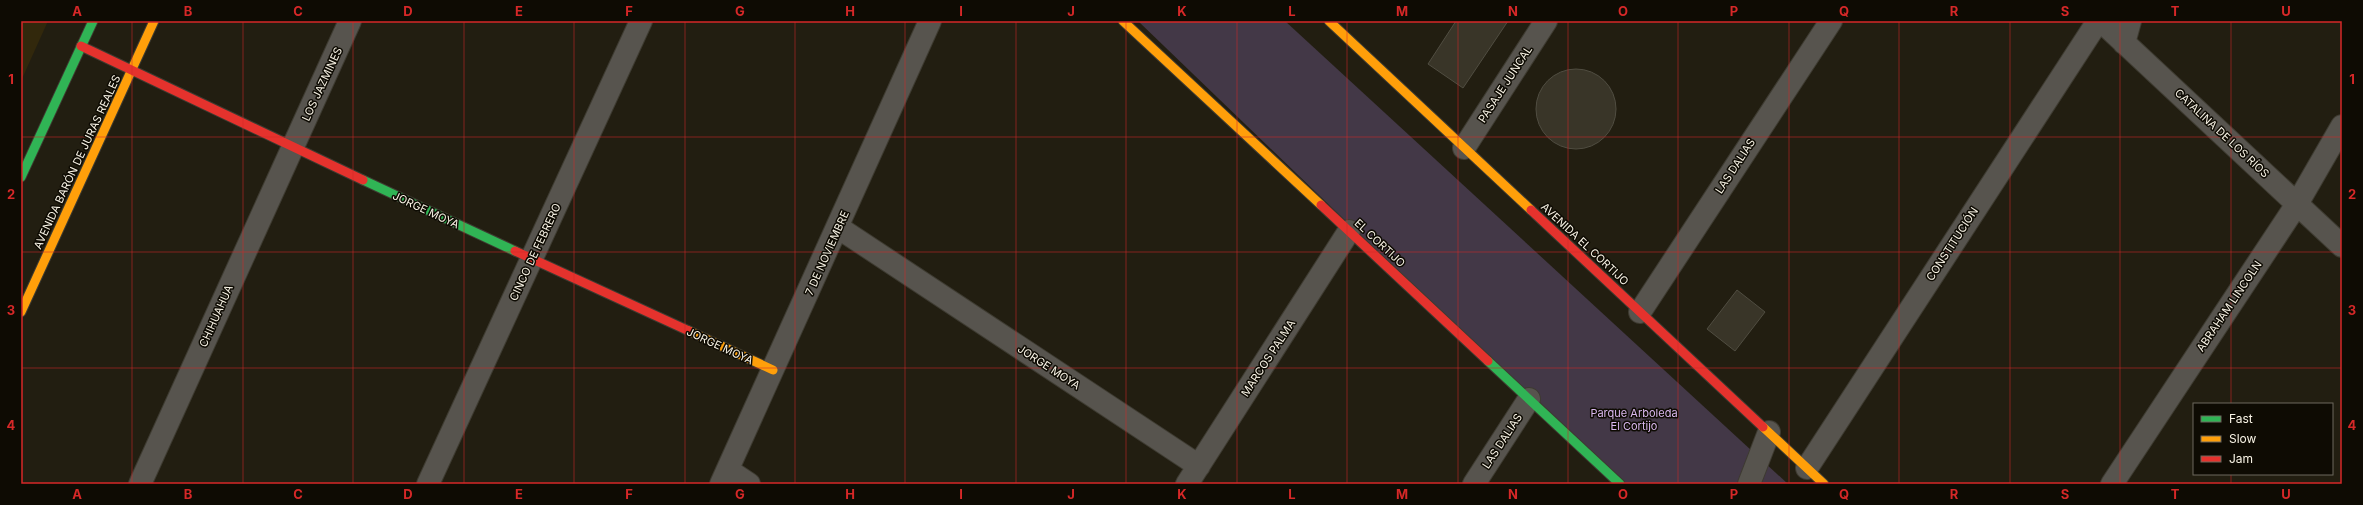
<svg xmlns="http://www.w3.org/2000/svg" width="2363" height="505" viewBox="0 0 2363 505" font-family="Inter,sans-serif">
<rect width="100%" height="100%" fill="#221e11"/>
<!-- built -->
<path fill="#32280c" d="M 21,21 L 48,21 L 21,81 Z"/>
<!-- green -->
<path fill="#433847" d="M 1138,21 L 1285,21 L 1788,484 L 1619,484 Z"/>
<!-- building -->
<path fill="#393528" stroke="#504d41" d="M 1456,21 L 1508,21 L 1463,88 L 1428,64 Z
M1536 109a40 40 0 1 1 80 0a40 40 0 1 1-80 0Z
M 1737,290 L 1765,312 L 1735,351 L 1707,329 Z"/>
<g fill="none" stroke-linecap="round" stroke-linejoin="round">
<!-- street casing -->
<g stroke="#3e3b31" stroke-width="24">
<path id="street" d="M 2101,21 L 2342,246
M 2124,43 L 2130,21
M 1464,148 L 1546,21
M 839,228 L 1199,466
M 1640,312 L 1831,21
M 1807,468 L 2098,21
M 728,470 L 749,484
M 140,484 L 350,21
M 428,484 L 641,21
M 721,484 L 930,21
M 1187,484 L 1349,231
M 1474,484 L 1529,399
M 1749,484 L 1769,432
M 2112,484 L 2297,204 L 2342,126"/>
</g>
<!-- fast casing -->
<g stroke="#3e3b31" stroke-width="11">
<path id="fast" d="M 21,177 L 93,21
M 363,180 L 515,251
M 1488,361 L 1620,484"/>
</g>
<!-- slow casing -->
<g stroke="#3e3b31" stroke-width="11">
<path id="slow" d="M 1123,21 L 1321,205
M 1329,21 L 1531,210
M 21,312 L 154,21
M 689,331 L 773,370
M 1763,427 L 1824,484"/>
</g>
<!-- jam casing -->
<g stroke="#3e3b31" stroke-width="11">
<path id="jam" d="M 81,46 L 363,180
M 1321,205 L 1488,361
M 1531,210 L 1763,427
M 515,251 L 689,331"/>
</g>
<!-- street -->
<use href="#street" stroke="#57544e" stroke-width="22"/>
<!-- fast -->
<use href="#fast" stroke="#30b455" stroke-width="9"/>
<!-- slow -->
<use href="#slow" stroke="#ff9f0a" stroke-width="9"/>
<!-- jam -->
<use href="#jam" stroke="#e5322d" stroke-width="9"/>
</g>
<!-- grid -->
<path fill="none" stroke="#d62828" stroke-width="1" stroke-opacity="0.55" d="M 132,21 L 132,484M 243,21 L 243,484M 353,21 L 353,484M 464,21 L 464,484M 574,21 L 574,484M 685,21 L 685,484M 795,21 L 795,484M 905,21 L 905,484M 1016,21 L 1016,484M 1126,21 L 1126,484M 1237,21 L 1237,484M 1347,21 L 1347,484M 1458,21 L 1458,484M 1568,21 L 1568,484M 1678,21 L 1678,484M 1789,21 L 1789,484M 1899,21 L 1899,484M 2010,21 L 2010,484M 2120,21 L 2120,484M 2231,21 L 2231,404M 21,137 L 2342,137M 21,252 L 2342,252M 21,368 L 2342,368M 2231,474 L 2231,484"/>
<g text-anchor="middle" stroke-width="3" stroke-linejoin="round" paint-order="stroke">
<!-- street labels -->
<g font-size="11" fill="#f9f4e6" stroke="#0e0b03">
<text transform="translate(322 84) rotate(-65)" y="4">LOS JAZMINES</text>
<text transform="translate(1505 84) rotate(-57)" y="4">PASAJE JUNCAL</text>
<text transform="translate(2222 133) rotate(43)" y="4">CATALINA DE LOS RÍOS</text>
<text transform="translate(77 162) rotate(-65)" y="4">AVENIDA BARÓN DE JURAS REALES</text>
<text transform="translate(1735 166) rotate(-57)" y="4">LAS DALIAS</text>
<text transform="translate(426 210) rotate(25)" y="4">JORGE MOYA</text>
<text transform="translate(1380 243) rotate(43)" y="4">EL CORTIJO</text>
<text transform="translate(1585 244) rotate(43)" y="4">AVENIDA EL CORTIJO</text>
<text transform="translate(1952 244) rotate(-57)" y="4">CONSTITUCIÓN</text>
<text transform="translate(535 252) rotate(-65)" y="4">CINCO DE FEBRERO</text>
<text transform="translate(827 253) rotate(-66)" y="4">7 DE NOVIEMBRE</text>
<text transform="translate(2229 306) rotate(-56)" y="4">ABRAHAM LINCOLN</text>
<text transform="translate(216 316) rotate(-66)" y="4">CHIHUAHUA</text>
<text transform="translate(720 346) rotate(25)" y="4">JORGE MOYA</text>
<text transform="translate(1268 358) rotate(-57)" y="4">MARCOS PALMA</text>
<text transform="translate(1049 367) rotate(33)" y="4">JORGE MOYA</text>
<text transform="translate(1502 441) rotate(-57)" y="4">LAS DALIAS</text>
</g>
<!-- park labels -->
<g font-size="11" fill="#dab8ef" stroke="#0e0b03">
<text x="1634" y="417">Parque Arboleda<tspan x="1634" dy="13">El Cortijo</tspan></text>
</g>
</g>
<!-- border -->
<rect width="2363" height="505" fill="none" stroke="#0e0b03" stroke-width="44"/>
<!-- legend -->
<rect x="2193" y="403" width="140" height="72" fill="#0e0b03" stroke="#6c685e"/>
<rect x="2201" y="416" width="20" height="6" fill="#30b455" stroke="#6c685e"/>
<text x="2229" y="423" font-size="12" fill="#f9f4e6">Fast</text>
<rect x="2201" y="436" width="20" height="6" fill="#ff9f0a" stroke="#6c685e"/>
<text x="2229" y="443" font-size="12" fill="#f9f4e6">Slow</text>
<rect x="2201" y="456" width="20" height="6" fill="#e5322d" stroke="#6c685e"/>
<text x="2229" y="463" font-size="12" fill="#f9f4e6">Jam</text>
<rect x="22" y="22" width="2319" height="461" fill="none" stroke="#d62828" stroke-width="1.5"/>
<g font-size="13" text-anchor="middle" font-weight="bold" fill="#d62828">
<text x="77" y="16">A</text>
<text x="188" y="16">B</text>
<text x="298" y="16">C</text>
<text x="408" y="16">D</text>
<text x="519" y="16">E</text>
<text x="629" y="16">F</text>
<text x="740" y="16">G</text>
<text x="850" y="16">H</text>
<text x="961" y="16">I</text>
<text x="1071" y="16">J</text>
<text x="1182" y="16">K</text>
<text x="1292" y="16">L</text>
<text x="1402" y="16">M</text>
<text x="1513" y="16">N</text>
<text x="1623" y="16">O</text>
<text x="1734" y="16">P</text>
<text x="1844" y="16">Q</text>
<text x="1954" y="16">R</text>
<text x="2065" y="16">S</text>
<text x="2175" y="16">T</text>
<text x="2286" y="16">U</text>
<text x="11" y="84">1</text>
<text x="2352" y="84">1</text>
<text x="11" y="199">2</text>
<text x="2352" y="199">2</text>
<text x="11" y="315">3</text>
<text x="2352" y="315">3</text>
<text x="11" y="430">4</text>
<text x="2352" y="430">4</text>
<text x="77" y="499">A</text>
<text x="188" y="499">B</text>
<text x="298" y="499">C</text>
<text x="408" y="499">D</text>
<text x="519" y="499">E</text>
<text x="629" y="499">F</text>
<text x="740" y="499">G</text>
<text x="850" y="499">H</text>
<text x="961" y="499">I</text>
<text x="1071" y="499">J</text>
<text x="1182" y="499">K</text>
<text x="1292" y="499">L</text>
<text x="1402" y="499">M</text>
<text x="1513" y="499">N</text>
<text x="1623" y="499">O</text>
<text x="1734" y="499">P</text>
<text x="1844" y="499">Q</text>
<text x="1954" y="499">R</text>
<text x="2065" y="499">S</text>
<text x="2175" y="499">T</text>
<text x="2286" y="499">U</text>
</g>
</svg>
